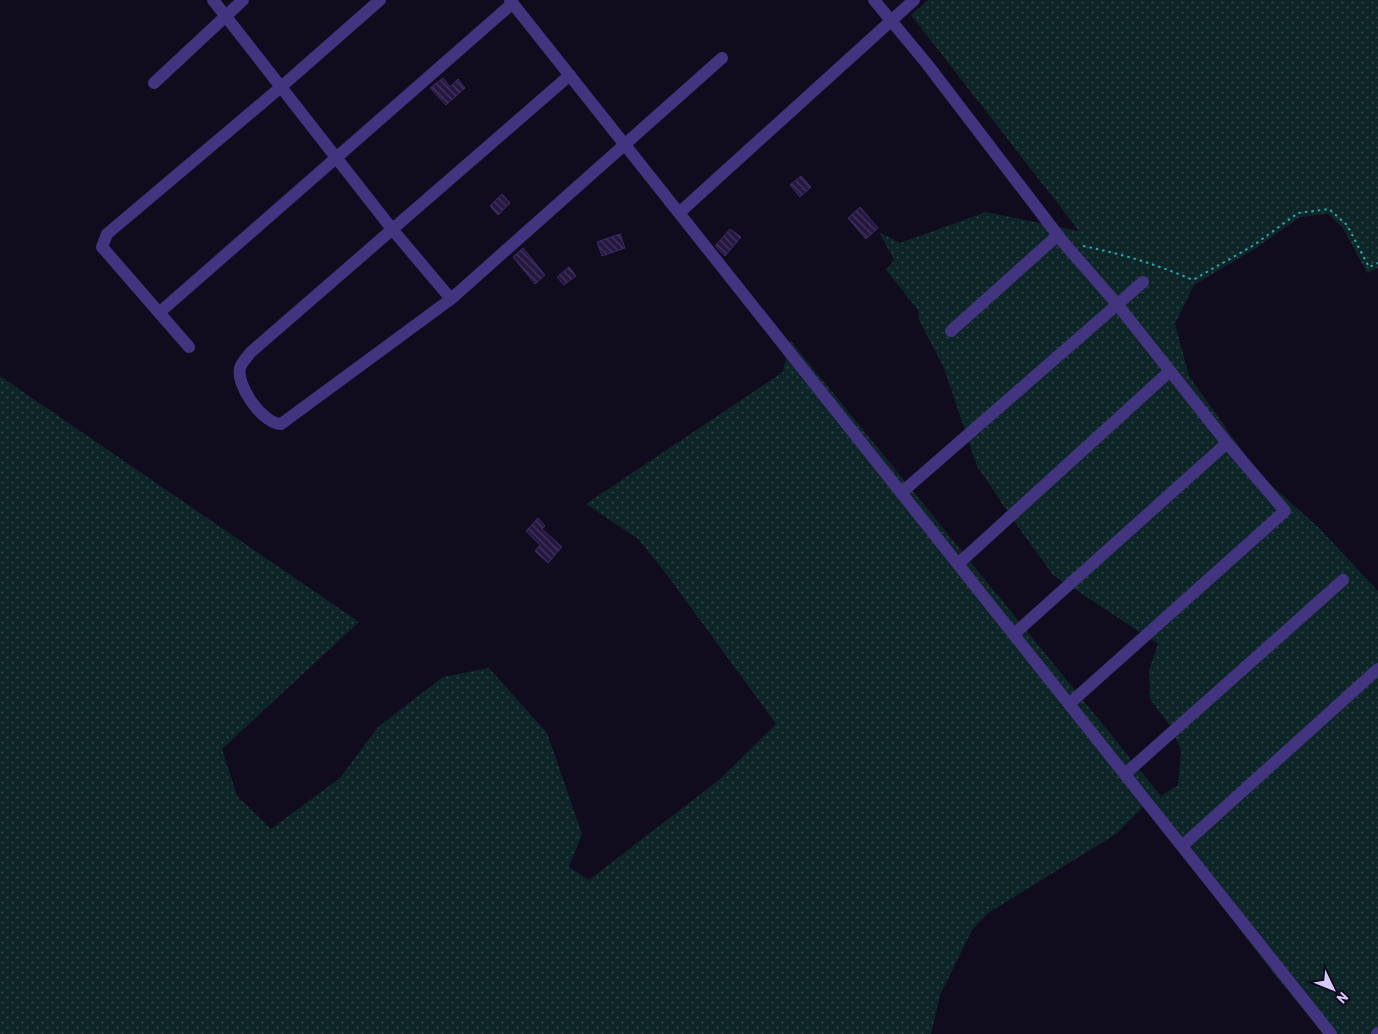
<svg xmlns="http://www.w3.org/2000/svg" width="1378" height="1034" viewBox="0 0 1378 1034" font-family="Barlow,sans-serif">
<defs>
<pattern id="grass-dots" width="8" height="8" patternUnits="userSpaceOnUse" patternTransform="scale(1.25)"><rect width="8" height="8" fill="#0e2528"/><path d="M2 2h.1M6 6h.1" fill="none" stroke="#304348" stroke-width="1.8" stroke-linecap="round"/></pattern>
<pattern id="building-back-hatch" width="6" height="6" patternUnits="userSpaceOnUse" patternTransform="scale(1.25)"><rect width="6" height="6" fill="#251740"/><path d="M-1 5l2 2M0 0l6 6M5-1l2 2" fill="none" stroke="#44375d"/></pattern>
</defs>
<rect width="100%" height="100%" fill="#110b1e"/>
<!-- grass -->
<path fill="url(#grass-dots)" d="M 928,0 L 1378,0 L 1378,268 L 1367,273 L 1343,228 L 1328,214 L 1300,217 L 1256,248 L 1194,285 L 1175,324 L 1189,376 L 1258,473 L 1319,528 L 1378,591 L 1378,1034 L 1323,1034 L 1263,960 L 1159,822 L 1144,806 L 1116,834 L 988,913 L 972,930 L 940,995 L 931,1034 L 0,1034 L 0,376 L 359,622 L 222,749 L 237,796 L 271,829 L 340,778 L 378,727 L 443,677 L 489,668 L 547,733 L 582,834 L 569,867 L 589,880 L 719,780 L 776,724 L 667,575 L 638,539 L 586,504 L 783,372 L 790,340 L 1161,796 L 1178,785 L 1181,750 L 1170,726 L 1150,699 L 1149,670 L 1158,644 L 1053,575 L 1016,524 L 977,466 L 944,368 L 919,320 L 918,310 L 886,270 L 894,260 L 879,232 L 900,243 L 986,212 L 1079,231 L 911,15 Z"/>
<!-- building -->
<path fill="url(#building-back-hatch)" stroke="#40286c" d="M 443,78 L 450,87 L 458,79 L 465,88 L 446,105 L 430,88 Z
M 801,176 L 811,187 L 800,197 L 790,185 Z
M 502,194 L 510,203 L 498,215 L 490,206 Z
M 860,207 L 878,228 L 866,239 L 848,218 Z
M 730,229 L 741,237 L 725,256 L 715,246 Z
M 620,234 L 625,248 L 602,256 L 597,242 Z
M 523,248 L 545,275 L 535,284 L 513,257 Z
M 569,267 L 576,276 L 564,285 L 557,277 Z
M 538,518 L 545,526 L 542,529 L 562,547 L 548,563 L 535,551 L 540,545 L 526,531 Z"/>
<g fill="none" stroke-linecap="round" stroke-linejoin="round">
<!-- path -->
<path stroke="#29a6b2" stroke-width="2" stroke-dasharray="2.5 4" stroke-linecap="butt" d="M 1083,246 C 1122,254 1156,264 1193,280 L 1254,245 L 1298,213 L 1329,209 L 1347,225 L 1369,267 L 1378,263"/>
<!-- street -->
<path stroke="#42347f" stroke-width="12" d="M 213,0 L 392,229 L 451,299 L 722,58
M 510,0 L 679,213 L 914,0
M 874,0 L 927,64 L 1063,242 L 1117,304 L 1227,443 L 1285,511 L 1069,704
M 154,83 L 243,0
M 679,213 L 1331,1034
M 451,299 L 281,424 C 263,424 236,386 240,368 C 241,363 248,356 251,352 L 570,75
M 160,312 L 513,3
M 951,331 L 1058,235
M 189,347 L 102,247 L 107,234 L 281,87 L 380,0
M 901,493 L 1143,282
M 958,564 L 1170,371
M 1014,634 L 1227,443
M 1125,774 L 1343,580
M 1182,846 L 1378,669
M 1377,1034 L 1378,1033"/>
</g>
<!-- north arrow -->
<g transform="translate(1333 989) rotate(133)" stroke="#110b1e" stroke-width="4" paint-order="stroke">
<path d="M0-4L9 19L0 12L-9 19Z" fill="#d7c8ff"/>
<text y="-8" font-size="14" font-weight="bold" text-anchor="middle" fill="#d7c8ff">N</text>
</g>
</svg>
